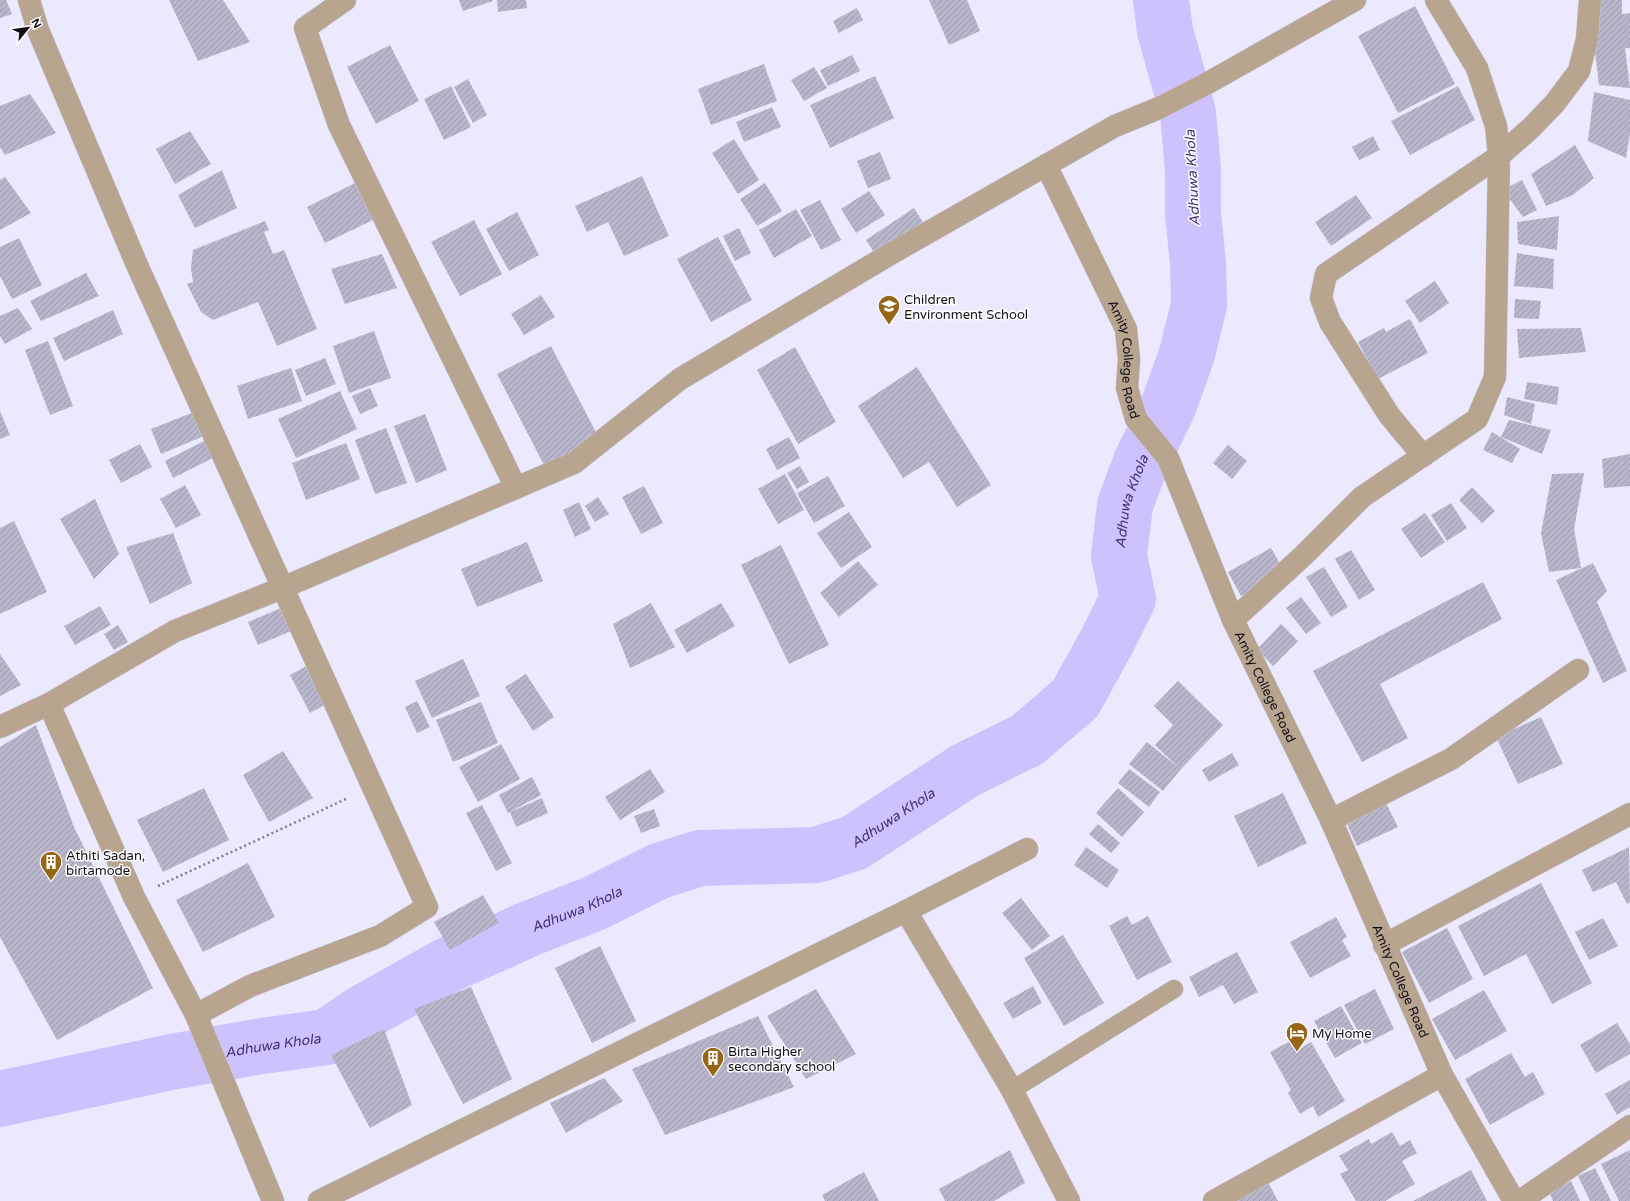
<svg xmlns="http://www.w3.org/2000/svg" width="1630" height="1201" viewBox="0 0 1630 1201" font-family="'Varela Round',sans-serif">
<defs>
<pattern id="building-hatch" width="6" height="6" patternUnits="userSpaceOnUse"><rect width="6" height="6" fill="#b9b6cb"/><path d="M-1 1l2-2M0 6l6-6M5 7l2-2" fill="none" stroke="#9e9bae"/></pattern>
</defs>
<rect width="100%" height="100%" fill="#ece9ff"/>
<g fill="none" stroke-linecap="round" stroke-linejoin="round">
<!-- river -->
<path stroke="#cdc2fe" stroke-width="56" id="s1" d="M 0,1099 L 171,1062 L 262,1046 L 327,1037 L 359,1015 L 448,965 L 531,928 L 595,903 L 659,871 L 700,858 L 816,855 L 854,843 L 966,770 L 1027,740 L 1075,699 L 1106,643 L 1128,599 L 1119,556 L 1125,505 L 1141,462 L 1168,407 L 1187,354 L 1199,305 L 1198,263 L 1193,214 L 1193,170 L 1188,113 L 1165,31 L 1161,0"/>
</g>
<!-- building -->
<path fill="url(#building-hatch)" d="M 0,0 L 6,0 L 12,14 L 0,18 Z
M 169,0 L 223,0 L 250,42 L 198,61 Z
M 459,0 L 492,0 L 493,1 L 463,11 Z
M 497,0 L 526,0 L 527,8 L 498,12 Z
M 929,0 L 967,0 L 980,31 L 949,45 Z
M 1593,0 L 1622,0 L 1622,14 L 1630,13 L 1630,48 L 1625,48 L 1630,88 L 1599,85 L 1591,18 Z
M 1415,6 L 1455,84 L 1398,113 L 1358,36 Z
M 857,8 L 863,20 L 839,33 L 833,21 Z
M 390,45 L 419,101 L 376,124 L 347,67 Z
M 852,55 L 860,71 L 828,86 L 820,70 Z
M 764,64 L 777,101 L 711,125 L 698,89 Z
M 814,67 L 827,88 L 804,101 L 791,80 Z
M 875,76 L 894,118 L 830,148 L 810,105 Z
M 468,79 L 487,115 L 473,123 L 454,87 Z
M 451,86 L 471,127 L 444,140 L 424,99 Z
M 1458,86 L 1475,120 L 1410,155 L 1391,121 Z
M 1594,92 L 1630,100 L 1630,133 L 1626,158 L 1588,141 Z
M 30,94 L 56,133 L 5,155 L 0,147 L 0,106 Z
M 772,107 L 781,127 L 744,142 L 736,122 Z
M 190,131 L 211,164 L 175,184 L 156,149 Z
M 1373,136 L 1380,150 L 1359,160 L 1352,147 Z
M 734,139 L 759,180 L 738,194 L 712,153 Z
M 1575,145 L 1594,178 L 1573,195 L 1546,206 L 1531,174 Z
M 880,152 L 891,179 L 868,188 L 857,161 Z
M 222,170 L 237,208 L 195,228 L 178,195 Z
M 642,176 L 669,236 L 624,256 L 608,222 L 587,232 L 575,206 Z
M 5,177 L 31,213 L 0,230 L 0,180 Z
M 1522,180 L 1537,210 L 1523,217 L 1503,190 Z
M 355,183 L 373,220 L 325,243 L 307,207 Z
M 765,183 L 782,211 L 757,226 L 740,199 Z
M 869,191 L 885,215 L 856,233 L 841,209 Z
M 1356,195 L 1372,218 L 1331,246 L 1315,222 Z
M 820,200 L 841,240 L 821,250 L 800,210 Z
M 914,208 L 927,229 L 879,260 L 866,240 Z
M 796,209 L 812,236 L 774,258 L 759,230 Z
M 517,212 L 539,255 L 509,271 L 486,229 Z
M 1559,216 L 1557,250 L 1518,244 L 1517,222 Z
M 474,220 L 502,274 L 460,296 L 431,242 Z
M 265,221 L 269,230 L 264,232 L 273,254 L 284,250 L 317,329 L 277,346 L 258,302 L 213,320 L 201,312 L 187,284 L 193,282 L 191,268 L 193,250 Z
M 739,228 L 751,253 L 735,261 L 723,236 Z
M 718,237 L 752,300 L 711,322 L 677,259 Z
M 19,238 L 42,285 L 12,299 L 0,276 L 0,247 Z
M 1517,253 L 1554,259 L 1553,289 L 1514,286 Z
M 382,254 L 397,288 L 345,304 L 331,269 Z
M 86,273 L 99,296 L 41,321 L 30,301 Z
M 1435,281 L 1449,303 L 1420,323 L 1405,301 Z
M 541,295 L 555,317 L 524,335 L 511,314 Z
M 1515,299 L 1541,301 L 1539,319 L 1514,318 Z
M 18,308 L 32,329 L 5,344 L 0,336 L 0,316 Z
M 113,310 L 123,334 L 64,361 L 53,338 Z
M 1410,319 L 1428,353 L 1378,379 L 1358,342 L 1384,328 L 1386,332 Z
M 1581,328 L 1586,352 L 1519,358 L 1517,329 Z
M 374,331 L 391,378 L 349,393 L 333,346 Z
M 48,341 L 73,406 L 50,415 L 25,350 Z
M 551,346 L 599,438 L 545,467 L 497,374 Z
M 795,347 L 836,422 L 798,444 L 757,370 Z
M 325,358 L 336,384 L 306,396 L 295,370 Z
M 917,367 L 991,485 L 957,507 L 929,462 L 903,478 L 858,406 Z
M 291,368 L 302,401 L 248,419 L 237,386 Z
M 1527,382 L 1559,387 L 1557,405 L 1524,399 Z
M 370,388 L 378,406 L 360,414 L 352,396 Z
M 340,391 L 357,429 L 296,458 L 278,419 Z
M 1507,397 L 1535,404 L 1531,424 L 1504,415 Z
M 0,411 L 10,435 L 0,439 Z
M 194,412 L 204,436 L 161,454 L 151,429 Z
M 425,414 L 447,470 L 416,483 L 394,426 Z
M 1509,420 L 1551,430 L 1542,454 L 1501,437 Z
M 386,428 L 407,483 L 375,494 L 355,440 Z
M 1492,432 L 1520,449 L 1512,463 L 1483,450 Z
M 789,437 L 800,458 L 777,470 L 766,449 Z
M 206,440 L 215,457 L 173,478 L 165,461 Z
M 346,443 L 360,479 L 306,500 L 292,463 Z
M 140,444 L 152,467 L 121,483 L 109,460 Z
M 1228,445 L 1247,461 L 1232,479 L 1213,463 Z
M 1630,454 L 1630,486 L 1604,488 L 1602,459 Z
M 800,466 L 809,482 L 797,489 L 787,473 Z
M 1584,473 L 1574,529 L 1581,568 L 1549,572 L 1541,533 L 1552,474 Z
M 785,474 L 804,510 L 778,524 L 758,489 Z
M 828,476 L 845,506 L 814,523 L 797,493 Z
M 185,485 L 201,515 L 176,528 L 160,499 Z
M 644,486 L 663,523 L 641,534 L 622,497 Z
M 1472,487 L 1495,511 L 1482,523 L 1459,500 Z
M 598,497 L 609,514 L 595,522 L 585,506 Z
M 95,499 L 119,554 L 94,579 L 60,519 Z
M 579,502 L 591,529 L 575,537 L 563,510 Z
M 1451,503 L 1467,528 L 1447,541 L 1431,515 Z
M 849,512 L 872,547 L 841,568 L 817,533 Z
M 1425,513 L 1445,542 L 1421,558 L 1401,529 Z
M 14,521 L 47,592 L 0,614 L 0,528 Z
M 173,533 L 192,583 L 150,604 L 126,547 Z
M 527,542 L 543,581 L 477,607 L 461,569 Z
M 781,545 L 829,645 L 789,664 L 741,565 Z
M 1271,548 L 1285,572 L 1241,596 L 1228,572 Z
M 1351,550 L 1375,590 L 1359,600 L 1335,559 Z
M 858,561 L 878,585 L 839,617 L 820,593 Z
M 1593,563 L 1607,591 L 1597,602 L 1627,671 L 1603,683 L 1556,580 Z
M 1324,567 L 1348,607 L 1331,617 L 1306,577 Z
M 1483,582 L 1502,619 L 1380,684 L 1408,738 L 1362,762 L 1313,671 Z
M 1301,597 L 1321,623 L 1306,634 L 1286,608 Z
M 651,603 L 675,647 L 630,668 L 613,624 Z
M 721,603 L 735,626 L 687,653 L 674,630 Z
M 100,606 L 111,625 L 75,645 L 64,626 Z
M 286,606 L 296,629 L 258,645 L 248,622 Z
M 1281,624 L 1298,641 L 1273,666 L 1257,649 Z
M 118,625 L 128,642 L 114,650 L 104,634 Z
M 0,654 L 21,685 L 0,696 Z
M 463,659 L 480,696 L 432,718 L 415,681 Z
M 310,664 L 330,702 L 310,713 L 290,675 Z
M 526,674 L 554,717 L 533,731 L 505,687 Z
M 1178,681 L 1223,725 L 1181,769 L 1163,791 L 1129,764 L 1147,742 L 1178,767 L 1155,745 L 1173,725 L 1154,706 Z
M 417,701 L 430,727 L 417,733 L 405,707 Z
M 481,702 L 498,743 L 453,762 L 436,720 Z
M 1541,717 L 1563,764 L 1518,784 L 1496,737 Z
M 36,725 L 74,827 L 153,988 L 57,1040 L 0,937 L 0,747 Z
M 501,744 L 520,779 L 478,802 L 459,767 Z
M 283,751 L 313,798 L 269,822 L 243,775 Z
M 1232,753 L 1239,765 L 1209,782 L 1202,770 Z
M 650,769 L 665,792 L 620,820 L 605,797 Z
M 1129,769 L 1160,792 L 1149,807 L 1118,783 Z
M 532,777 L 541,795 L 508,813 L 499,795 Z
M 204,788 L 229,840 L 163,872 L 137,820 Z
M 1118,788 L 1144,812 L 1122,837 L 1096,813 Z
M 1283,793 L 1307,843 L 1258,867 L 1234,816 Z
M 542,798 L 548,813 L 516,827 L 510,812 Z
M 1386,803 L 1398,827 L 1357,846 L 1346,822 Z
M 482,805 L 512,863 L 496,871 L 466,813 Z
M 654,809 L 660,826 L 641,833 L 634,816 Z
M 1098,824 L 1120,843 L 1111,853 L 1089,834 Z
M 1086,847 L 1119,870 L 1107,888 L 1074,865 Z
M 1629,847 L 1630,902 L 1627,904 L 1616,882 L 1593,892 L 1582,870 Z
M 248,863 L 275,917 L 203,952 L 176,900 Z
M 1541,883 L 1592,983 L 1552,1004 L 1526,954 L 1484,976 L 1458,926 Z
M 483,895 L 499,923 L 450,950 L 434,922 Z
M 1021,898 L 1050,936 L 1032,950 L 1002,913 Z
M 1127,916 L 1132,925 L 1148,916 L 1172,962 L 1137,980 L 1109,926 Z
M 1336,917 L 1347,937 L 1342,940 L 1351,956 L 1310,978 L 1290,942 Z
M 1603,918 L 1618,946 L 1589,960 L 1575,932 Z
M 1447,928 L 1473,979 L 1429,1003 L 1402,952 Z
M 1063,935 L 1104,1003 L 1064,1026 L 1024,958 Z
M 600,946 L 636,1021 L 592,1043 L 555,968 Z
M 1237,952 L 1258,992 L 1234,1004 L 1223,985 L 1199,997 L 1189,977 Z
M 1033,986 L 1042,1003 L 1013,1019 L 1003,1003 Z
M 471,987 L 512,1079 L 463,1104 L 414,1009 Z
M 816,989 L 856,1054 L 806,1079 L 767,1016 Z
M 1375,989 L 1394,1029 L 1365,1044 L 1344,1005 Z
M 1484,990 L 1507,1031 L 1455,1060 L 1432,1019 Z
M 1341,1006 L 1362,1043 L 1335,1058 L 1314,1021 Z
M 758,1016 L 794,1087 L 665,1135 L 632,1069 Z
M 1617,1023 L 1630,1044 L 1630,1054 L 1596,1073 L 1580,1045 Z
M 384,1029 L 412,1105 L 370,1128 L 331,1055 Z
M 1292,1040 L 1298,1050 L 1311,1042 L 1345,1101 L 1318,1117 L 1313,1106 L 1300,1114 L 1288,1093 L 1291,1090 L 1270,1052 Z
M 1511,1053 L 1525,1077 L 1533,1072 L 1545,1094 L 1490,1125 L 1465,1079 Z
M 604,1078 L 623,1101 L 566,1133 L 550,1103 Z
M 1630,1080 L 1630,1107 L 1617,1115 L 1605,1094 Z
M 1392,1132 L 1400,1146 L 1410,1140 L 1417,1153 L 1402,1161 L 1415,1184 L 1385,1201 L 1356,1201 L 1340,1174 L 1348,1170 L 1339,1156 L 1369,1139 L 1371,1144 Z
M 1010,1150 L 1025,1183 L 994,1201 L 945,1201 L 939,1189 Z
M 1630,1150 L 1630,1201 L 1619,1201 L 1601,1164 Z
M 1595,1168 L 1611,1201 L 1590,1201 L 1578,1176 Z
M 1471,1170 L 1487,1201 L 1413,1201 Z
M 864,1172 L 879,1201 L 825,1201 L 822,1195 Z
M 1571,1181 L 1580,1201 L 1553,1201 L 1549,1191 Z
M 1269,1184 L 1278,1201 L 1234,1201 Z"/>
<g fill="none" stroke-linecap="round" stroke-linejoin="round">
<!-- lane casing -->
<g stroke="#c9c6da" stroke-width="19">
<path id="lane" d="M 1012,1090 L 1174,989"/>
</g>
<!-- street casing -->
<g stroke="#c9c6da" stroke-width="23">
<g id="street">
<path d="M 29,0 L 38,30 L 137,265 L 427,907 L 380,936 L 250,986 L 196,1015"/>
<path d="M 345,0 L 305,28 L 339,125 L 516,488"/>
<path id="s2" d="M 1046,165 L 1126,329 L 1129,359 L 1127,388 L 1136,419 L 1168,458 L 1233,620 L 1331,820 L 1442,1075 L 1514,1201"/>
<path d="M 1423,456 L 1389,415 L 1330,322 L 1321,298 L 1326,274 L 1499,156 L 1531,128 L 1555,103 L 1579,71 L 1587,39 L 1590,0"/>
<path d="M 1233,620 L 1304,555 L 1362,497 L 1477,419 L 1495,377 L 1499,156 L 1496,126 L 1477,68 L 1436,0"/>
<path d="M 49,704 L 134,897 L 196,1015 L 273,1201"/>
<path d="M 0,727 L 49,704 L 175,631 L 282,588 L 574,463 L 680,379 L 892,253 L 1115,126 L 1159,108 L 1206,84 L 1355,0"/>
<path d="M 1331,820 L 1451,759 L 1578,670"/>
<path d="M 906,911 L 1012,1090 L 1069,1201"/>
<path d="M 1384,945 L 1630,814"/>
<path d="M 319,1201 L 906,911 L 1027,849"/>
<path d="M 1214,1201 L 1442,1075"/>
<path d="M 1520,1201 L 1630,1126"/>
</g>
</g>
<!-- path -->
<path stroke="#807e8c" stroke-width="2.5" stroke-dasharray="2 3" stroke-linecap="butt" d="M 158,886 L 348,798"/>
<!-- lane -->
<use href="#lane" stroke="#b7a58f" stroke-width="18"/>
<!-- street -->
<use href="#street" stroke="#b7a58f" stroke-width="22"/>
</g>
<!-- icons -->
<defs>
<g id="school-pin" transform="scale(1.15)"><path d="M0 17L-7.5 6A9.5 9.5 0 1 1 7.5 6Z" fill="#976517" stroke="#fff"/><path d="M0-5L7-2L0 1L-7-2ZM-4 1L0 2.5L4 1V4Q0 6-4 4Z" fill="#fff"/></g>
<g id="building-pin" transform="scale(1.15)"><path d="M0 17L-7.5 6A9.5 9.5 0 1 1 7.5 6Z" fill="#976517" stroke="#fff"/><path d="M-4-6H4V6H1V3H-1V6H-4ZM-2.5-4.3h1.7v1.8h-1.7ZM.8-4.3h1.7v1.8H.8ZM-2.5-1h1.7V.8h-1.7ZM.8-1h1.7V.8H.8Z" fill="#fff"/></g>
<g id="hotel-pin" transform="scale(1.15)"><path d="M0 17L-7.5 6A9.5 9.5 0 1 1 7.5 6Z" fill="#976517" stroke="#fff"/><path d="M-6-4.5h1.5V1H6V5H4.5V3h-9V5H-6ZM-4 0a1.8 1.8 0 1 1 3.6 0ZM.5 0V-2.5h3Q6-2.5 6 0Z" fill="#fff"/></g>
</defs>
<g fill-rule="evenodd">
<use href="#school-pin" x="889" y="306"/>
<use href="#building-pin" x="51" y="862"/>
<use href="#hotel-pin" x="1297" y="1033"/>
<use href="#building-pin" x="713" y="1058"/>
</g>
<g text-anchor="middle" stroke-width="3" stroke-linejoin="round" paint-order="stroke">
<!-- poi labels -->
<g font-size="13" fill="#110f16" stroke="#fff" text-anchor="start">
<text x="904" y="304">Children<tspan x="904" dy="15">Environment School</tspan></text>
<text x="66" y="860">Athiti Sadan,<tspan x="66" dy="15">birtamode</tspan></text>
<text x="1312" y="1038">My Home</text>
<text x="728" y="1056">Birta Higher<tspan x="728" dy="15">secondary school</tspan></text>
</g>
<!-- street labels -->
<g font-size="13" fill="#110f16" stroke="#fff">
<text dy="5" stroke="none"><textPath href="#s2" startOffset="212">Amity College Road</textPath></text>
<text dy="5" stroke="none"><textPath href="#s2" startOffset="573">Amity College Road</textPath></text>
<text dy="5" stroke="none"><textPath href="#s2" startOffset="897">Amity College Road</textPath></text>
</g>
<!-- water labels -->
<g font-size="14" font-style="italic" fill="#422f74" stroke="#fff">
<text transform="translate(1192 178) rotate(-93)" y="5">Adhuwa Khola</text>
<text dy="5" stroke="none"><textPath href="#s1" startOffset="1382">Adhuwa Khola</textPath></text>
<text dy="5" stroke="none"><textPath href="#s1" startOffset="950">Adhuwa Khola</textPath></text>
<text dy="5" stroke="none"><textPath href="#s1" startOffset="614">Adhuwa Khola</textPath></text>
<text dy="5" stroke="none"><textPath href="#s1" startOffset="278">Adhuwa Khola</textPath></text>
</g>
</g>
<!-- north arrow -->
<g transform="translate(28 28) rotate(61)" stroke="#ffffff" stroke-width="3" paint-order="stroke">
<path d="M0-3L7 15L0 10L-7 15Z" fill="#110f16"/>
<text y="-6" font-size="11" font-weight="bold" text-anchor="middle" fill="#110f16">N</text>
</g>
</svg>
